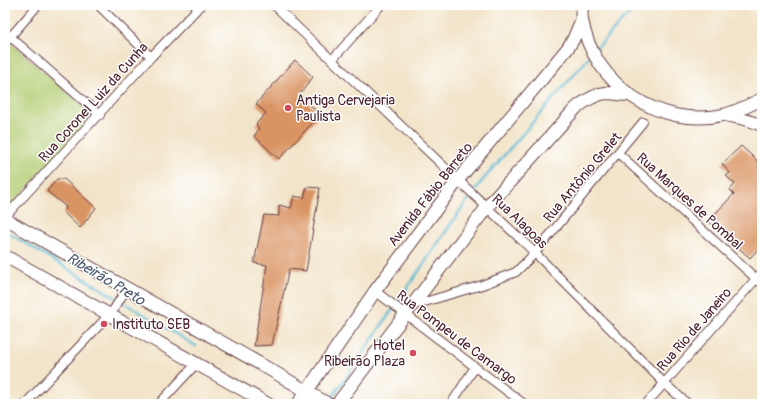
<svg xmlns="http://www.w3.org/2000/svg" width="767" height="409" viewBox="0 0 767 409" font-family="Pangolin,sans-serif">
<rect width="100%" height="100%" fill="#fff"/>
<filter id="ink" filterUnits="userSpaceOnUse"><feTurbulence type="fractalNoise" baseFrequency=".025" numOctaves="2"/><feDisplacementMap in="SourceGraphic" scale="8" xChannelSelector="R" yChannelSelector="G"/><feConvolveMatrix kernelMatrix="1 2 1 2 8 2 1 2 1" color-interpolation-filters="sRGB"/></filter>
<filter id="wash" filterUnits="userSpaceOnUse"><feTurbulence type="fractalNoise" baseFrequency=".012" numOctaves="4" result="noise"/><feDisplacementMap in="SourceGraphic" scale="16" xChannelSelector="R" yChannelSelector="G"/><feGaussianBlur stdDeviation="0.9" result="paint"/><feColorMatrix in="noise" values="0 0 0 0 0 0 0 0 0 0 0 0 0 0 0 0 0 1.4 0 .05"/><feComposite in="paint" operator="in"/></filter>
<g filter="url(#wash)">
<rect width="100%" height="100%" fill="#f2e4c9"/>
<!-- green -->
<path fill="#b2cc71" stroke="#7e764e" d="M 10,43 L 94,116 L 5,212 L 5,48 Z"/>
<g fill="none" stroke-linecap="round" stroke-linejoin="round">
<!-- stream -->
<path stroke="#54b8d2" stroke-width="2.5" d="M 595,50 L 637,5
M 5,231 L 196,346
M 329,402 L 464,205 L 482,181 L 591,55"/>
</g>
<g id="blocks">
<!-- building -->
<path fill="#da9463" d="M 295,60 L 313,77 L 300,94 L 320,115 L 279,159 L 254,136 L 259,129 L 256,124 L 266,113 L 256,104 Z
M 741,146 L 762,165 L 762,245 L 750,258 L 708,221 L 734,194 L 730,190 L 735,184 L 726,176 L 730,173 L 722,164 Z
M 57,179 L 64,179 L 96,208 L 80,228 L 64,213 L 66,207 L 47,191 Z
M 307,187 L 320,188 L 306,271 L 289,269 L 272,345 L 254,346 L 267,265 L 254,263 L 264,215 L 279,216 L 279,205 L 291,208 L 294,196 L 304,198 Z"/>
</g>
</g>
<g filter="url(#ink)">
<use href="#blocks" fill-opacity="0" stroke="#633d43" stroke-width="1"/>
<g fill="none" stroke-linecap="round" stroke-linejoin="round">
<!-- street casing -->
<g stroke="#633d43" stroke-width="10">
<path id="street" d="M 98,5 L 151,57
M 274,5 L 535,253 L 665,384 L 688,404
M 5,32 L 100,115
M 5,43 L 38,5
M 332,60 L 381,5
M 618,153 L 762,284
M 5,217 L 151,57 L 201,5
M 375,291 L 524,404
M 411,306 L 482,285 L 516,272 L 535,253 L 643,122
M 25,404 L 109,315 L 114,309 L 127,288
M 159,404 L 196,364
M 451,404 L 475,367
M 646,404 L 762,272"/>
</g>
<!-- secondary casing -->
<g stroke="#633d43" stroke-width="13">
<path id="secondary" d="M 722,115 C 736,118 750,119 762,126"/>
</g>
<!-- primary casing -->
<g stroke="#633d43" stroke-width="14">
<path id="primary" d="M 582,5 C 582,10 581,15 582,20 C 593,84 659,129 723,115 C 737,112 749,105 762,99
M 5,219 L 269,369 L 328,404
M 5,256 L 268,404
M 298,404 L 375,291 L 458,180 L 567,49 L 573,40 L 582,19
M 337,404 L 487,207 L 576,108 C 585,101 595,94 606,93 C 613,93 622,95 629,95"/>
</g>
<!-- street -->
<use href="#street" stroke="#fff" stroke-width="8"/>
<!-- secondary -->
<use href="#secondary" stroke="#fff" stroke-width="11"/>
<!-- primary -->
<use href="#primary" stroke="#fff" stroke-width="12"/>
</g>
</g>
<!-- markers -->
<g fill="#d1495b" stroke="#fff" stroke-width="1.5">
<circle cx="288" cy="108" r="4"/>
<circle cx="104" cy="324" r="4"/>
<circle cx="413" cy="353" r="4"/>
</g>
<g text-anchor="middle" stroke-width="3" stroke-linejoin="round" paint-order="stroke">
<!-- poi labels -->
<g font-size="14" fill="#4a1f2b" stroke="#fff" text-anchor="start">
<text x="296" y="105">Antiga Cervejaria<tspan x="296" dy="16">Paulista</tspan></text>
<text x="112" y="329">Instituto SEB</text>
<text x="405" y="350" text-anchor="end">Hotel<tspan x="405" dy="16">Ribeirão Plaza</tspan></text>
</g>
<!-- street labels -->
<g font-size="14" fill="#4a1f2b" stroke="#fff">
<text transform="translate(93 102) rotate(-48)" y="5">Rua Coronel Luiz da Cunha</text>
<text transform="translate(582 177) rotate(-50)" y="5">Rua Antônio Grelet</text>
<text transform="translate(430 194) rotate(-52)" y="5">Avenida Fábio Barreto</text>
<text transform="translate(690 201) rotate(42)" y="5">Rua Marques de Pombal</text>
<text transform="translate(520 221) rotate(44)" y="5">Rua Alagoas</text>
<text transform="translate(694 329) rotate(-49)" y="5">Rua Rio de Janeiro</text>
<text transform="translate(457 337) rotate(37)" y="5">Rua Pompeu de Camargo</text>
</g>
<!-- water labels -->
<g font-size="15" font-style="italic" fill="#4e5c6e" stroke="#fff">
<text transform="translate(106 279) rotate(31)" y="5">Ribeirão Preto</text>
</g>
</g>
<!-- margin -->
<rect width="767" height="409" fill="none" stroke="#fff" stroke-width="20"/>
</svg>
